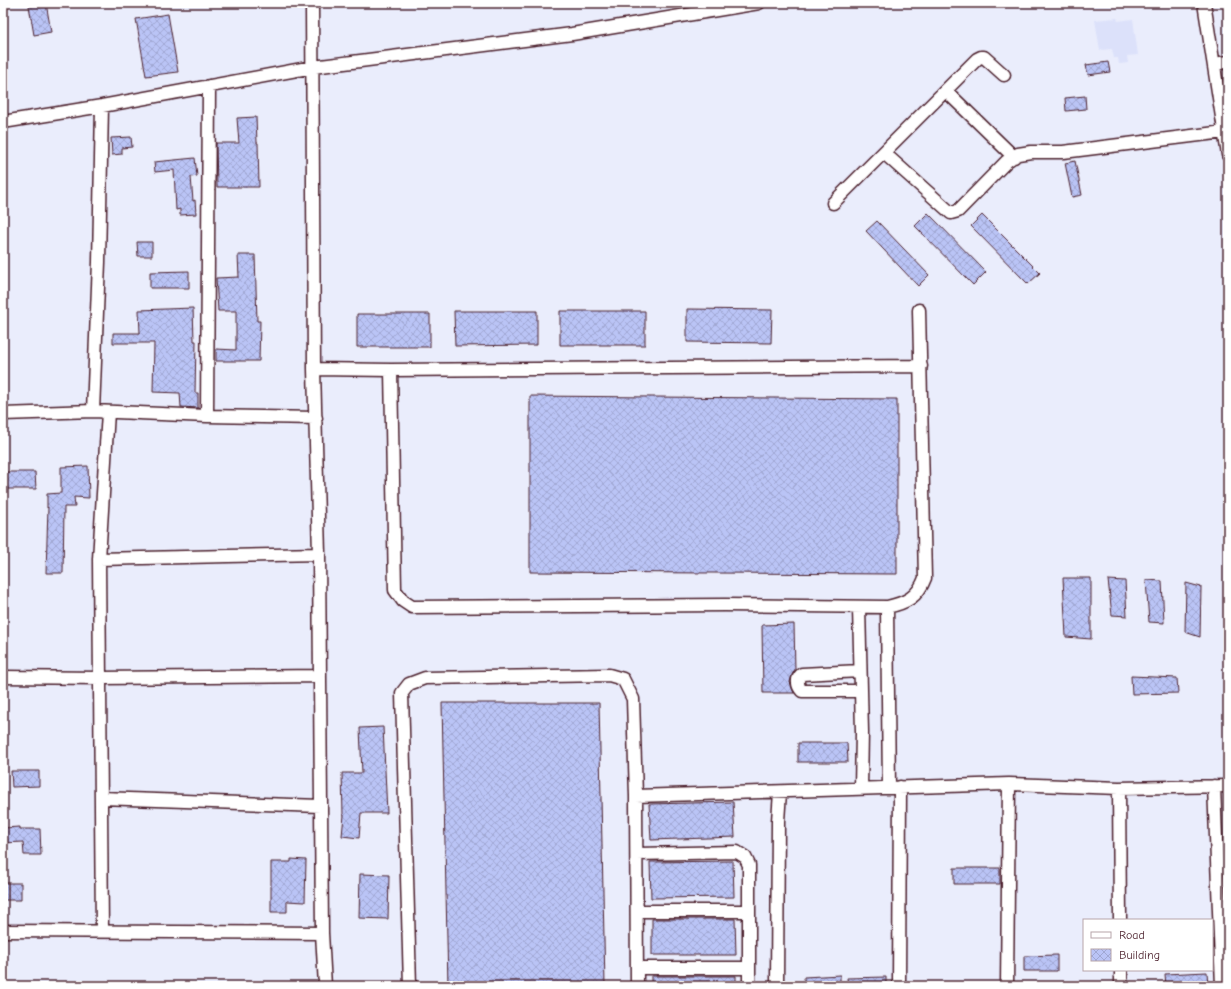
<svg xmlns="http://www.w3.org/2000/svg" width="1231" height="989" viewBox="0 0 1231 989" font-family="'Comic Neue',sans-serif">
<defs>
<pattern id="building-cross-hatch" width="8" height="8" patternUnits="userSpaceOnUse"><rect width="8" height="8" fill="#bac4f6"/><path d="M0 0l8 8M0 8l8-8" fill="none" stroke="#a1a8d3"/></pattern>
</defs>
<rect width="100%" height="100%" fill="#eaedfc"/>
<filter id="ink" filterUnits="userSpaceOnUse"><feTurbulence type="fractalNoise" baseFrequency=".025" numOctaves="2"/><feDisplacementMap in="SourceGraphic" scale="8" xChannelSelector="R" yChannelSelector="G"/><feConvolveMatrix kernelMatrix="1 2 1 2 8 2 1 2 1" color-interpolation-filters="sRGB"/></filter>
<g filter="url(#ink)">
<!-- built -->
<path fill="#dce1fa" d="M 1117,18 L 1118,21 L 1133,19 L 1138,55 L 1127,56 L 1128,63 L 1119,64 L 1118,58 L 1114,58 L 1112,49 L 1100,50 L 1095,20 Z"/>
<!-- building -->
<path fill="url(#building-cross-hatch)" stroke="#4a1f2b" d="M 46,3 L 51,32 L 34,35 L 29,6 Z
M 168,14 L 178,72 L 146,76 L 136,19 Z
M 1108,62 L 1110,72 L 1088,75 L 1086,65 Z
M 1085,96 L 1086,109 L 1066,111 L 1065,98 Z
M 256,117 L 257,143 L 258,143 L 259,187 L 217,187 L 216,143 L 239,143 L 237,118 Z
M 131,137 L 132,147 L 122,148 L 122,154 L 112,155 L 111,138 Z
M 195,158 L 197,176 L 191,177 L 193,201 L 195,200 L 196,214 L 180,215 L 180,209 L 176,210 L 174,170 L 155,172 L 154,162 Z
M 1075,161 L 1082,195 L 1072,197 L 1065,163 Z
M 928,213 L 986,272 L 973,285 L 915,226 Z
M 982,215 L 1040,273 L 1028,284 L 971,226 Z
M 877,221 L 929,275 L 918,286 L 866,231 Z
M 137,242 L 152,242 L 152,256 L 138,256 Z
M 238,255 L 255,255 L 257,321 L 260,321 L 259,361 L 216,361 L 216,349 L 236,350 L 236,311 L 218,311 L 216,278 L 239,277 Z
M 189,271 L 189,288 L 150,288 L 150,272 Z
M 193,308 L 194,341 L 196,341 L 195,393 L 198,393 L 198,408 L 181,407 L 180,393 L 153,392 L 154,343 L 113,343 L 113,333 L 140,333 L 139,310 Z
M 687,309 L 772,310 L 771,343 L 687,342 Z
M 454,311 L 537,311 L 537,345 L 455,346 Z
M 560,311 L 645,311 L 645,345 L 560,345 Z
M 357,314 L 430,314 L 430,347 L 357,347 Z
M 530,396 L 897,399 L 897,574 L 530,572 Z
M 88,466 L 89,498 L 74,497 L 75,507 L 64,507 L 63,573 L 46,573 L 48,507 L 47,508 L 47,494 L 61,493 L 61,467 Z
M 6,472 L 35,472 L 36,489 L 6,489 Z
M 1063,578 L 1091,578 L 1091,639 L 1066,637 Z
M 1108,580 L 1125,581 L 1127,616 L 1112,615 Z
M 1146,580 L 1162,581 L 1164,623 L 1149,622 Z
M 1186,583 L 1201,587 L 1200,637 L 1185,632 Z
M 794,624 L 795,670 L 792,675 L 790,682 L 794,693 L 763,693 L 762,625 Z
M 1131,676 L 1177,678 L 1178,693 L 1132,694 Z
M 442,703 L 599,703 L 605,986 L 448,986 Z
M 383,727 L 387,813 L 361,813 L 359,838 L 342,836 L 344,815 L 343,815 L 342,773 L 362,773 L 360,728 Z
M 798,743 L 847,743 L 848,762 L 798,762 Z
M 11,771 L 39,771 L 39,786 L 12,787 Z
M 733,802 L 735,837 L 651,840 L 649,804 Z
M 20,827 L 20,829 L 40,829 L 41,855 L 24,855 L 23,842 L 3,843 L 3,828 Z
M 291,859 L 306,860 L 305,902 L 287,901 L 287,912 L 271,912 L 271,862 L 291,862 Z
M 733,861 L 734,897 L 651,898 L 650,862 Z
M 954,868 L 1000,868 L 1000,884 L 954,884 Z
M 360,874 L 389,875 L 388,919 L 359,918 Z
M 3,883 L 21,883 L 21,900 L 3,900 Z
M 652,919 L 735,919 L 736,955 L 652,955 Z
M 1057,955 L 1057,971 L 1024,971 L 1024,956 Z
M 1207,972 L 1208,985 L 1166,986 L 1165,974 Z
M 840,975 L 840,986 L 804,986 L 804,977 Z
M 651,976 L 736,976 L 736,986 L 651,986 Z
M 886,977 L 886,986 L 848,986 L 847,978 Z"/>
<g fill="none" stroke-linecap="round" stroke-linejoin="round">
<!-- minor casing -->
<g stroke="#4a1f2b" stroke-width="15">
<path id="minor" d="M 312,3 L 314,369 L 319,554 L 322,933 L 325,986
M 1204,3 L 1228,155
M 1214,64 L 1228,62
M 946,91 L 1014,157
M 3,122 L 102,106 L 313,67 L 572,34 L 759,3
M 884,153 L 951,213 L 958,211 L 1007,161 L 1018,154 L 1031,152 L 1063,152 L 1224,132
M 833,203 L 977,59 L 981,57 L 984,57 L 1004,75
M 314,369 L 391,370 L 921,366
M 391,370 L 395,590 L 403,601 L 412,607 L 725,605 L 887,607 C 906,603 918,597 925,578 L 919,310
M 93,411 L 99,262 L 102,106
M 3,414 L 93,411 L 207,416 L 316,418
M 207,416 L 209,86
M 99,559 L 319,554
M 859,607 L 862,732 L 861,789
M 887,607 L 889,788
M 860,671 L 802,674 C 796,678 797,686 802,691 L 861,691
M 3,677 L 100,678 L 320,676
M 1214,786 L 1222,986
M 1119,788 L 1120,920
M 636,796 L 1009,784 L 1119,788 L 1228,786
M 101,798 L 320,806
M 637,854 L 737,852 L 745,857 L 749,865 L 749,986
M 637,911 L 748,911
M 3,931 L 322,933
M 102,932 L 99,559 L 108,412
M 637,968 L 749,968
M 1121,970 L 1121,986
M 410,986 L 402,693 L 409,684 L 425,678 L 609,675 L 623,679 L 633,699 L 636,796 L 637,986
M 777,986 L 778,821 L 780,792
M 899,986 L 900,787
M 1007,986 L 1009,784"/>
</g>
<!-- minor -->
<use href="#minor" stroke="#fff" stroke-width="12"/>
</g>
</g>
<!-- margin -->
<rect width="1231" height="989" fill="none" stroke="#fff" stroke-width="16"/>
<rect x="8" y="8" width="1215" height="973" fill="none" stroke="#4a1f2b" stroke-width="1.5" filter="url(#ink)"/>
<!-- legend -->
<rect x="1083" y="919" width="130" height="52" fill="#ffffff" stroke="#b7a5aa"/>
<rect x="1091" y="932" width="20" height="6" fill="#ffffff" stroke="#b7a5aa"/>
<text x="1119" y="939" font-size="12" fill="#4a1f2b">Road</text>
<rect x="1091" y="949" width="20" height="12" fill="url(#building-cross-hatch)" stroke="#b7a5aa"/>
<text x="1119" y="959" font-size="12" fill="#4a1f2b">Building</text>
</svg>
